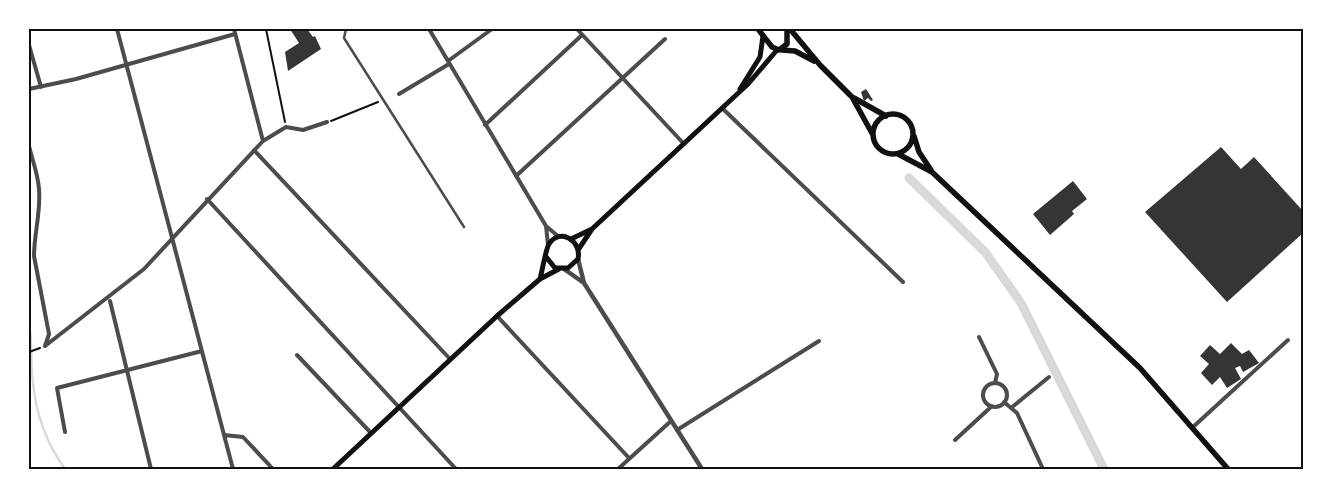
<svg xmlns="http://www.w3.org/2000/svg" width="1332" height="498" viewBox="0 0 1332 498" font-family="'Varela Round',sans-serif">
<rect width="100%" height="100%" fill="#fff"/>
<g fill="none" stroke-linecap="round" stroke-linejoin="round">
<!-- stream -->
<path stroke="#d9d9d9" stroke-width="2.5" d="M 29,325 C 33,345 30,364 33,383 C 36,414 47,444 65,469"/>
<!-- canal -->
<path stroke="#d9d9d9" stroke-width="9" d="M 909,178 L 985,252 L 1021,303 L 1104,469"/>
</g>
<!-- building -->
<path fill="#353535" d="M 290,29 L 307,29 L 313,37 L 315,36 L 321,49 L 288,71 L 285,52 L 299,43 Z
M 866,89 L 873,100 L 871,101 L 868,98 L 864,101 L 861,92 Z
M 1221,147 L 1241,169 L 1254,157 L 1303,211 L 1303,233 L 1227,302 L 1145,212 Z
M 1073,181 L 1087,199 L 1072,211 L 1074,214 L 1050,235 L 1033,214 Z
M 1231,343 L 1242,354 L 1249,350 L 1259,363 L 1243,372 L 1240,366 L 1235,368 L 1241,379 L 1227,388 L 1220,377 L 1212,385 L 1201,373 L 1209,364 L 1200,356 L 1210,345 L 1220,354 Z"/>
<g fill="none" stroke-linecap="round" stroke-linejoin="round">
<!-- path -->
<path stroke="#111" stroke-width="2" d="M 266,29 L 285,122
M 331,121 L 378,102
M 29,352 L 40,348"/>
<!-- pedestrian -->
<path stroke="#4c4c4c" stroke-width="2.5" d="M 346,29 L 344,38 L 464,227"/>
<!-- minor -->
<path stroke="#4c4c4c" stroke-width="4" d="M 117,29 L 233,469
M 234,29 L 263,141
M 429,29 L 546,226 L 559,237
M 577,29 L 684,144
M 29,45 L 41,87
M 448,61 L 492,29
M 29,89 L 76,79 L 235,34
M 399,94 L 449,64
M 722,108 L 903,282
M 485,125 L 582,35
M 29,146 C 32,159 38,174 39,189 C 41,212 34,234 34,256 L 49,334 L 45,346
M 254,150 L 450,359
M 516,176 L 665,39
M 207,199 L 456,469
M 546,226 L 548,245
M 110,301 L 151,469
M 497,316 L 629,458
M 979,337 L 997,374 L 995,383
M 45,346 L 144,269 L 263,141 L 286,127 L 303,130 L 327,122
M 297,355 L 371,433
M983 395a12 12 0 1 1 24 0a12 12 0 1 1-24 0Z
M 1004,402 L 1017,413 L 1043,469
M 1011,408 L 1049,377
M 1193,427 L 1288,340
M 677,430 L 819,341
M 65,432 L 57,388 L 202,351
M 224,435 L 243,437 L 273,469
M 955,440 L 992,406
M 618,469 L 671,421"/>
<!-- tertiary -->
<path stroke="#4c4c4c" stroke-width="4.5" d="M 578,259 L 584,283 L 702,469
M 564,269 L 584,283"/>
<!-- secondary -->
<path stroke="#111" stroke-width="5" d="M 740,89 L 760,57 L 763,36
M 571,239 L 592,229
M 578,250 L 592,229 L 748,84 L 777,50
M 540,279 C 542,272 546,248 549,244 C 560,227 582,241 578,259 L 568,268 L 555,268 L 547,258
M 333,469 L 497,316 L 540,279 L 559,269"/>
<!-- primary -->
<path stroke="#111" stroke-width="5.5" d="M 758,29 L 772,47 L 779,50 L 787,44 L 787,29
M 790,29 L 820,65 L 852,97 L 873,135
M 782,50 L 795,51 L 814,61
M 854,98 L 886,116
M873 134a20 20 0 1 1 40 0a20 20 0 1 1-40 0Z
M 914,136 L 919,152 L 931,170
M 898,154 L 932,172 L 1140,368 L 1228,469"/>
</g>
<!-- border -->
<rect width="1332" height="498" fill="none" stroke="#ffffff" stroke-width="60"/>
<rect x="30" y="30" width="1272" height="438" fill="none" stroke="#111" stroke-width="2"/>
</svg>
